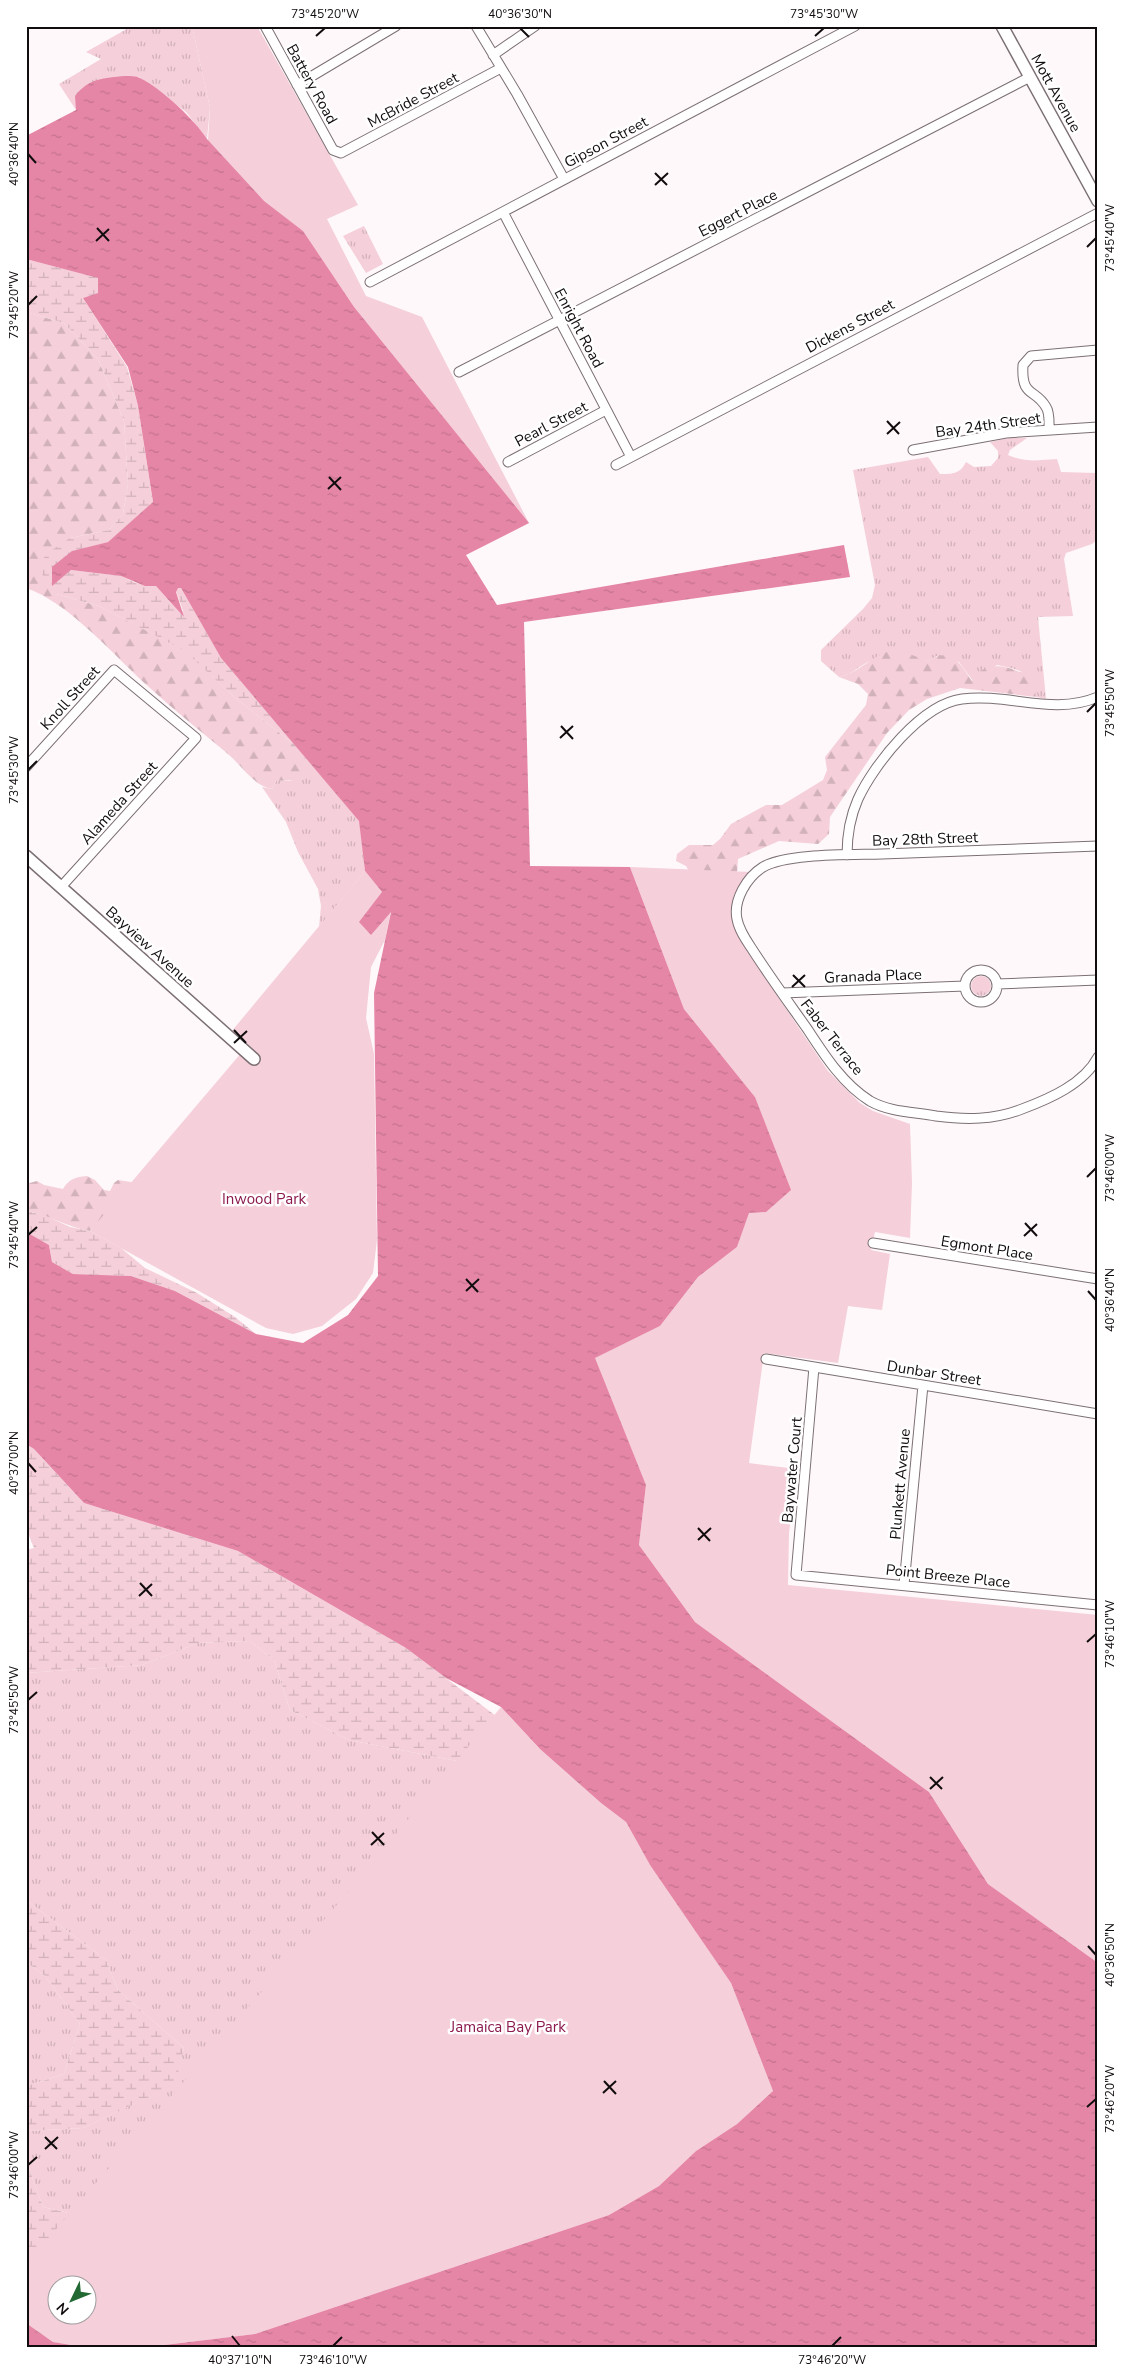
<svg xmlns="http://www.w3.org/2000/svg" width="1124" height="2373" viewBox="0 0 1124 2373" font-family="'Nunito Sans',sans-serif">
<defs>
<pattern id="grass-tufts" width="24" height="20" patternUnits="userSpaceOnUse" patternTransform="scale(1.25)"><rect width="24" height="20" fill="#f5cfda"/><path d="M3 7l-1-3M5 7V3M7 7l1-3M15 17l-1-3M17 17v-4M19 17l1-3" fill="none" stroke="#d1b1ba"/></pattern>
<pattern id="forest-firs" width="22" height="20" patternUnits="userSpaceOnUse" patternTransform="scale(1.25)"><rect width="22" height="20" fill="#f5cfda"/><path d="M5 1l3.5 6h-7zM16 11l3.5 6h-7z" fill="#d1b1ba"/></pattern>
<pattern id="wetland-marsh" width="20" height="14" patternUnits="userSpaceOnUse" patternTransform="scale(1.25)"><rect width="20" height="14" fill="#f5cfda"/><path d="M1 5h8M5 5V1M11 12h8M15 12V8" fill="none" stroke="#d1b1ba"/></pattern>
<pattern id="water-ripples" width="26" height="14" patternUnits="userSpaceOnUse" patternTransform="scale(1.25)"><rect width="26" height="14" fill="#e686a7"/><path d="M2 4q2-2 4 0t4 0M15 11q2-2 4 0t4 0" fill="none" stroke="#c4728f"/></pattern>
</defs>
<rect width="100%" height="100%" fill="#fef8fa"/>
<!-- grass -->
<path fill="url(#grass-tufts)" d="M 132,26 L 192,26 L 210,108 L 207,139 L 186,112 L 139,77 L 76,110 L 59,84 L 101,59 L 86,52 Z
M 364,226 L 383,264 L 366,273 L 343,236 Z
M 1009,438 L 1027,438 L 1010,450 L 1008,455 C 1025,463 1039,460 1057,459 L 1061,472 L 1095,473 L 1098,482 L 1097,540 L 1092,544 L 1066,553 L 1064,559 L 1073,616 L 1038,617 L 1046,699 L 1036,697 C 1031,671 1021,670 997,665 L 973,681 L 959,662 L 937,656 L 928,661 C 919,659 874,658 866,663 C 855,669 853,674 839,677 L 821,661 L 821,650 L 863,609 L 872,598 L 875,585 L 853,470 L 928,457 L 940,474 C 953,474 960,474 966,462 L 974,467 L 991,466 L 998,458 L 998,451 L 990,442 Z
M 305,757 L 360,821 L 365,871 L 319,927 L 321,906 L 318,889 L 298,852 L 286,822 L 262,787 L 272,789 L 276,781 L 290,781 L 305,774 Z
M971 986a10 10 0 1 1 20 0a10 10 0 1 1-20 0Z
M 250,1641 L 274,1660 L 290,1710 L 349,1740 L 473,1764 L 150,2232 L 43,2207 L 26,2160 L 26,2131 L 83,2128 L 174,2085 L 184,2048 L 118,1990 L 106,1960 L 26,1900 L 26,1673 L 142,1665 L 198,1643 Z
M 26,1962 L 45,1976 L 80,2024 L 64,2074 L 26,2086 Z"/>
<!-- forest -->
<path fill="url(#forest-firs)" d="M 26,312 L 64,323 L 98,359 L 124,421 L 128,484 L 123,514 L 109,530 L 70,538 L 56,594 L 99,606 L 186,651 L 233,696 L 296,746 L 305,757 L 305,774 L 301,780 L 276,781 L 272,789 C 254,786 242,766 228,754 C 202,732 175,711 150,688 C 115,657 70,603 26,588 Z
M 892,650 L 904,652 L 928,661 C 951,646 960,663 972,681 C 983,663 1000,664 1017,671 C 1021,673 1025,671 1028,675 C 1034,681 1035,689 1036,697 L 960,688 L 927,699 L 909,710 L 887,733 L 830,817 L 829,834 L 818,844 L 779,841 L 738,859 L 736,887 L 697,885 L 686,866 L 676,861 L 677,854 L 689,845 L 713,845 L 720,839 L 731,824 L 766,805 L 782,805 L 823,780 L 827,770 L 825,757 L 866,705 L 868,694 L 858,684 L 839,677 C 859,673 871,656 892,650 Z
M 87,1176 L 95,1180 L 104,1190 L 110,1191 L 114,1183 L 118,1180 L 131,1182 L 132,1186 L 90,1231 C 67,1227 49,1215 26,1211 L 26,1184 L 37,1181 L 44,1185 L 63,1189 C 69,1179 75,1177 87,1176 Z"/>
<!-- wetland -->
<path fill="url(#wetland-marsh)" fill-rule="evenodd" d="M 26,259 L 99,278 L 99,293 L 83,298 L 127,367 L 138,406 L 153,503 L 108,542 L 73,551 L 52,585 L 71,570 L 121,576 L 136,583 L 152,585 L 156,586 L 180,611 L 183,611 L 176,591 L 178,587 L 181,588 L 221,658 L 296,746 L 233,696 L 185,651 L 99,606 L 56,594 L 45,583 L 40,566 L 46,554 L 70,538 L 109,530 L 123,514 L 128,484 L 124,421 L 98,359 L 64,323 L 26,312 Z
M 26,1211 L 44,1215 L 70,1227 L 90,1231 L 121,1248 L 145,1268 L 197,1293 L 235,1317 L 256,1334 L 175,1291 L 131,1276 L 73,1274 L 52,1262 L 49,1245 L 28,1234 Z
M 26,1444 L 34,1449 L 84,1503 L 238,1551 L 406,1648 L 540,1749 L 650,1865 L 731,1983 L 148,2347 L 83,2347 L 26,2324 L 26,2160 L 43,2207 L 150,2232 L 473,1764 L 349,1740 L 290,1710 L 274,1660 L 250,1641 L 198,1643 L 142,1665 L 26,1673 L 26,1550 L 34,1548 L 26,1528 ZM 58,2286 L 88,2286 L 88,2316 L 58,2316 Z
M 26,1900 L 106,1960 L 118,1990 L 184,2048 L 175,2085 L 83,2128 L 26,2131 L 26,2086 L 64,2074 L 80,2024 L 45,1976 L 26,1962 Z"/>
<!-- park -->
<path fill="#f5cfda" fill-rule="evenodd" d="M 192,26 L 257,26 L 358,205 L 327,219 L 366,296 L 422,317 L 529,523 L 469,552 L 206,172 L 210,108 Z
M 630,867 L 751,872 L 735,927 L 749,954 L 828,1071 L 860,1103 L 873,1111 L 910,1124 L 912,1183 L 910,1238 L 875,1232 L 871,1250 L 890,1254 L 882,1310 L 848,1306 L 838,1363 L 764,1353 L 749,1463 L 797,1469 L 789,1533 L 788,1585 L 1098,1615 L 1098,1963 L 988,1884 L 929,1792 L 695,1622 L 639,1545 L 646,1485 L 594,1358 L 660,1326 L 698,1277 L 737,1247 L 749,1212 L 755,1097 L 684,1009 Z
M 365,871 L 382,892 L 391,910 L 385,940 L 371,967 L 366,1018 L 374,1054 L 377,1240 L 373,1273 L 356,1299 L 322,1326 L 293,1334 L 266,1328 L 90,1231 L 242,1052 L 226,1038 Z
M 501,1707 L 540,1749 L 601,1803 L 626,1822 L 650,1865 L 731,1983 L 773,2091 L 737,2124 L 696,2151 L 659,2186 L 609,2215 L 255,2334 L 148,2347 L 83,2347 L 53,2342 L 26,2323 L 26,2264 L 348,1892 ZM 58,2286 L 88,2286 L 88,2316 L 58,2316 Z"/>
<!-- water -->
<path fill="url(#water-ripples)" d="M 125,76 C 130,76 136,76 140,78 C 162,89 195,120 207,139 L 264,201 L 303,231 L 354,307 L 529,523 L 466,555 L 497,605 L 844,545 L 850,577 L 524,622 L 530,866 L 630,867 L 684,1009 L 755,1097 L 791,1190 L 766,1212 L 749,1213 L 737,1247 L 698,1277 L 660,1326 L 595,1358 L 646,1485 L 639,1545 L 695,1622 L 929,1792 L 988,1884 L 1098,1963 L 1098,2347 L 148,2347 L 255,2334 L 609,2215 L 659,2186 L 696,2151 L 737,2124 L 773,2091 L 731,1983 L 650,1865 L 626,1822 L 601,1803 L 540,1749 L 501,1707 L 446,1678 L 406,1648 L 238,1551 L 84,1503 L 34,1449 L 26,1444 L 26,1232 L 49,1245 L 52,1262 L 73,1274 L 131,1276 L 175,1291 L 256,1334 L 303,1343 L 348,1315 L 378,1276 L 374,993 L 391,912 L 371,935 L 359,922 L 382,892 L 365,871 L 359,821 L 221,658 L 181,588 L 178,588 L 176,592 L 184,617 L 156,586 L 145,586 L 121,576 L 71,570 L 52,586 L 52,567 L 72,551 L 108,542 L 153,502 L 138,406 L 128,367 L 83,298 L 98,293 L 98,278 L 26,259 L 26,136 L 76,110 L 75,96 C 89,78 104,78 125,76 Z
M 26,2323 L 53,2342 L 83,2347 L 26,2347 Z"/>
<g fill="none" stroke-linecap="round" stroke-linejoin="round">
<!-- minor casing -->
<g stroke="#7c7074" stroke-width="11">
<path id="minor" d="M 265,26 L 333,150 L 341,153 L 501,68
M 476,26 L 517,94 L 564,179
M 493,55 L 535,26
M 297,85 L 396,26
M 503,212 L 631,457
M 370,282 L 855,26
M 459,372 L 1030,77
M 1049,430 C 1049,423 1050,413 1046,407 C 1035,388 1021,398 1023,365 L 1031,356 L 1098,350
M 913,450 L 1006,433 L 1098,427
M 508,462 L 606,410
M 616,465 L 1098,213
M 26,767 L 114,670 L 196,738 L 61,887
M 1098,846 C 1026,849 954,851 882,854 C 853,855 787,853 763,867 C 747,877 733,900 737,919 C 739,930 746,940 752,949 C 770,977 789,1003 808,1030 C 825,1056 843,1084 870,1101 C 889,1112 915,1112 936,1116 C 966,1120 994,1120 1022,1109 C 1049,1099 1084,1084 1098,1057
M 847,855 C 847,836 850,817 858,799 C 874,764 922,704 962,699 C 1009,693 1053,716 1098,697
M965 986a16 16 0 1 1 32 0a16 16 0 1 1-32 0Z
M 997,984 L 1098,980
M 782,993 L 965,986
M 873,1243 L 1098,1279
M 766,1359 L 1098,1414
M 814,1367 L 796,1575 L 1098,1605
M 904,1585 L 923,1385"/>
</g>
<!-- tertiary casing -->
<g stroke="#7c7074" stroke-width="14">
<path id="tertiary" d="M 1002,26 L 1098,201
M 26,856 L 254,1059"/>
</g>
<!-- minor -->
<use href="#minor" stroke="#fff" stroke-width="9"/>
<!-- tertiary -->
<use href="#tertiary" stroke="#fff" stroke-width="11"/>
</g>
<!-- ticks -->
<path fill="none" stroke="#110c0e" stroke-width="2" d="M 520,28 L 529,37M 316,36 L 325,28M 815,36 L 824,28M 28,154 L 36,163M 655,173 L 667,185M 655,185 L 668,173M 97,228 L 109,241M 96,241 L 109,229M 1087,247 L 1096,238M 28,305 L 37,296M 887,421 L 899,434M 887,434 L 900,422M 329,477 L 341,490M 328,489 L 341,477M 1087,712 L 1096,703M 561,726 L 573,739M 560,738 L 573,726M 28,770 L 37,761M 793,975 L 805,987M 792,987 L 805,975M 234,1030 L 246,1043M 234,1043 L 247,1031M 1087,1177 L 1096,1168M 1025,1223 L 1037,1236M 28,1235 L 37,1227M 1024,1236 L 1037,1224M 466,1279 L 478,1292M 466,1291 L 479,1279M 1088,1291 L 1096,1300M 28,1463 L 36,1472M 698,1528 L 710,1541M 698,1540 L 711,1528M 140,1583 L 152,1596M 139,1596 L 152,1584M 1087,1642 L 1096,1634M 28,1700 L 37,1692M 930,1777 L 942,1789M 930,1789 L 943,1777M 372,1832 L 384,1845M 371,1845 L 384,1833M 1088,1946 L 1096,1955M 604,2081 L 616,2094M 603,2093 L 616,2081M 1087,2107 L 1096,2099M 45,2137 L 57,2149M 45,2149 L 58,2137M 28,2165 L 37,2157M 232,2336 L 240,2346M 333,2346 L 342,2337M 832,2346 L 841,2337"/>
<g text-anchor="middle" stroke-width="5" stroke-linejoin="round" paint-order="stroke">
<!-- street labels -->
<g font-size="15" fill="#110c0e" stroke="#fff">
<text transform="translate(312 84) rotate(61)" y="5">Battery Road</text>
<text transform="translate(1056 93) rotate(61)" y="5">Mott Avenue</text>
<text transform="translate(413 100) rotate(-28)" y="5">McBride Street</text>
<text transform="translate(606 142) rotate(-28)" y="5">Gipson Street</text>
<text transform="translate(738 213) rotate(-27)" y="5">Eggert Place</text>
<text transform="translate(850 326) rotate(-28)" y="5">Dickens Street</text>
<text transform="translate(579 328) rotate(62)" y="5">Enright Road</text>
<text transform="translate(551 424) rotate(-28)" y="5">Pearl Street</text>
<text transform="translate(988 425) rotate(-8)" y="5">Bay 24th Street</text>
<text transform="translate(70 698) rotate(-48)" y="5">Knoll Street</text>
<text transform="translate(119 803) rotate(-48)" y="5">Alameda Street</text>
<text transform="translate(925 839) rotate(-2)" y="5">Bay 28th Street</text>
<text transform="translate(150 947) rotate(42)" y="5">Bayview Avenue</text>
<text transform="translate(873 976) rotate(-2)" y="5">Granada Place</text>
<text transform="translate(832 1037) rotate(52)" y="5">Faber Terrace</text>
<text transform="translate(987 1248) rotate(9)" y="5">Egmont Place</text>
<text transform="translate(934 1373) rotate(9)" y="5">Dunbar Street</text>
<text transform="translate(792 1470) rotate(-85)" y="5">Baywater Court</text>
<text transform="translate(900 1484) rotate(-85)" y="5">Plunkett Avenue</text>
<text transform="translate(948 1576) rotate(6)" y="5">Point Breeze Place</text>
</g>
<!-- park labels -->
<g font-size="15" fill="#8c1a4e" stroke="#fff">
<text x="264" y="1204">Inwood Park</text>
<text x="508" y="2032">Jamaica Bay Park</text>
</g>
</g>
<!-- border -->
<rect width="1124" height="2373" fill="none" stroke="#ffffff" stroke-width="55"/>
<!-- north arrow -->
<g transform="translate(72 2300) rotate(227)"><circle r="24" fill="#ffffff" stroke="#a09e9f"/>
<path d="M0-4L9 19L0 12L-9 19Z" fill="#236934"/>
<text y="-8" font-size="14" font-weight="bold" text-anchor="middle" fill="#110c0e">N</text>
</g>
<rect x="28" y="28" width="1068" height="2318" fill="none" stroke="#110c0e" stroke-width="2"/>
<g font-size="12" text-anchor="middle" fill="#110c0e">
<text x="325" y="18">73°45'20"W</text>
<text x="520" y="18">40°36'30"N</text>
<text x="824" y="18">73°45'30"W</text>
<text transform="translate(14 154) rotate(-90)" y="4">40°36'40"N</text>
<text transform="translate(1110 238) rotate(-90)" y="4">73°45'40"W</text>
<text transform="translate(14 305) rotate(-90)" y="4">73°45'20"W</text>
<text transform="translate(1110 703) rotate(-90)" y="4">73°45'50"W</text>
<text transform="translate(14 770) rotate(-90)" y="4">73°45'30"W</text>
<text transform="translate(1110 1168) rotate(-90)" y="4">73°46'00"W</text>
<text transform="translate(14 1235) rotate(-90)" y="4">73°45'40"W</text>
<text transform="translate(1110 1300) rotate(-90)" y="4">40°36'40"N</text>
<text transform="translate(14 1463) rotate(-90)" y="4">40°37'00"N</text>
<text transform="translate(1110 1634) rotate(-90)" y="4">73°46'10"W</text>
<text transform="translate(14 1700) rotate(-90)" y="4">73°45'50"W</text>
<text transform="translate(1110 1955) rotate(-90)" y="4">40°36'50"N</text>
<text transform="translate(1110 2099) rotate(-90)" y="4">73°46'20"W</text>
<text transform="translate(14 2165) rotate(-90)" y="4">73°46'00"W</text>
<text x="240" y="2364">40°37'10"N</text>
<text x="333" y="2364">73°46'10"W</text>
<text x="832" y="2364">73°46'20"W</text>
</g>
</svg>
